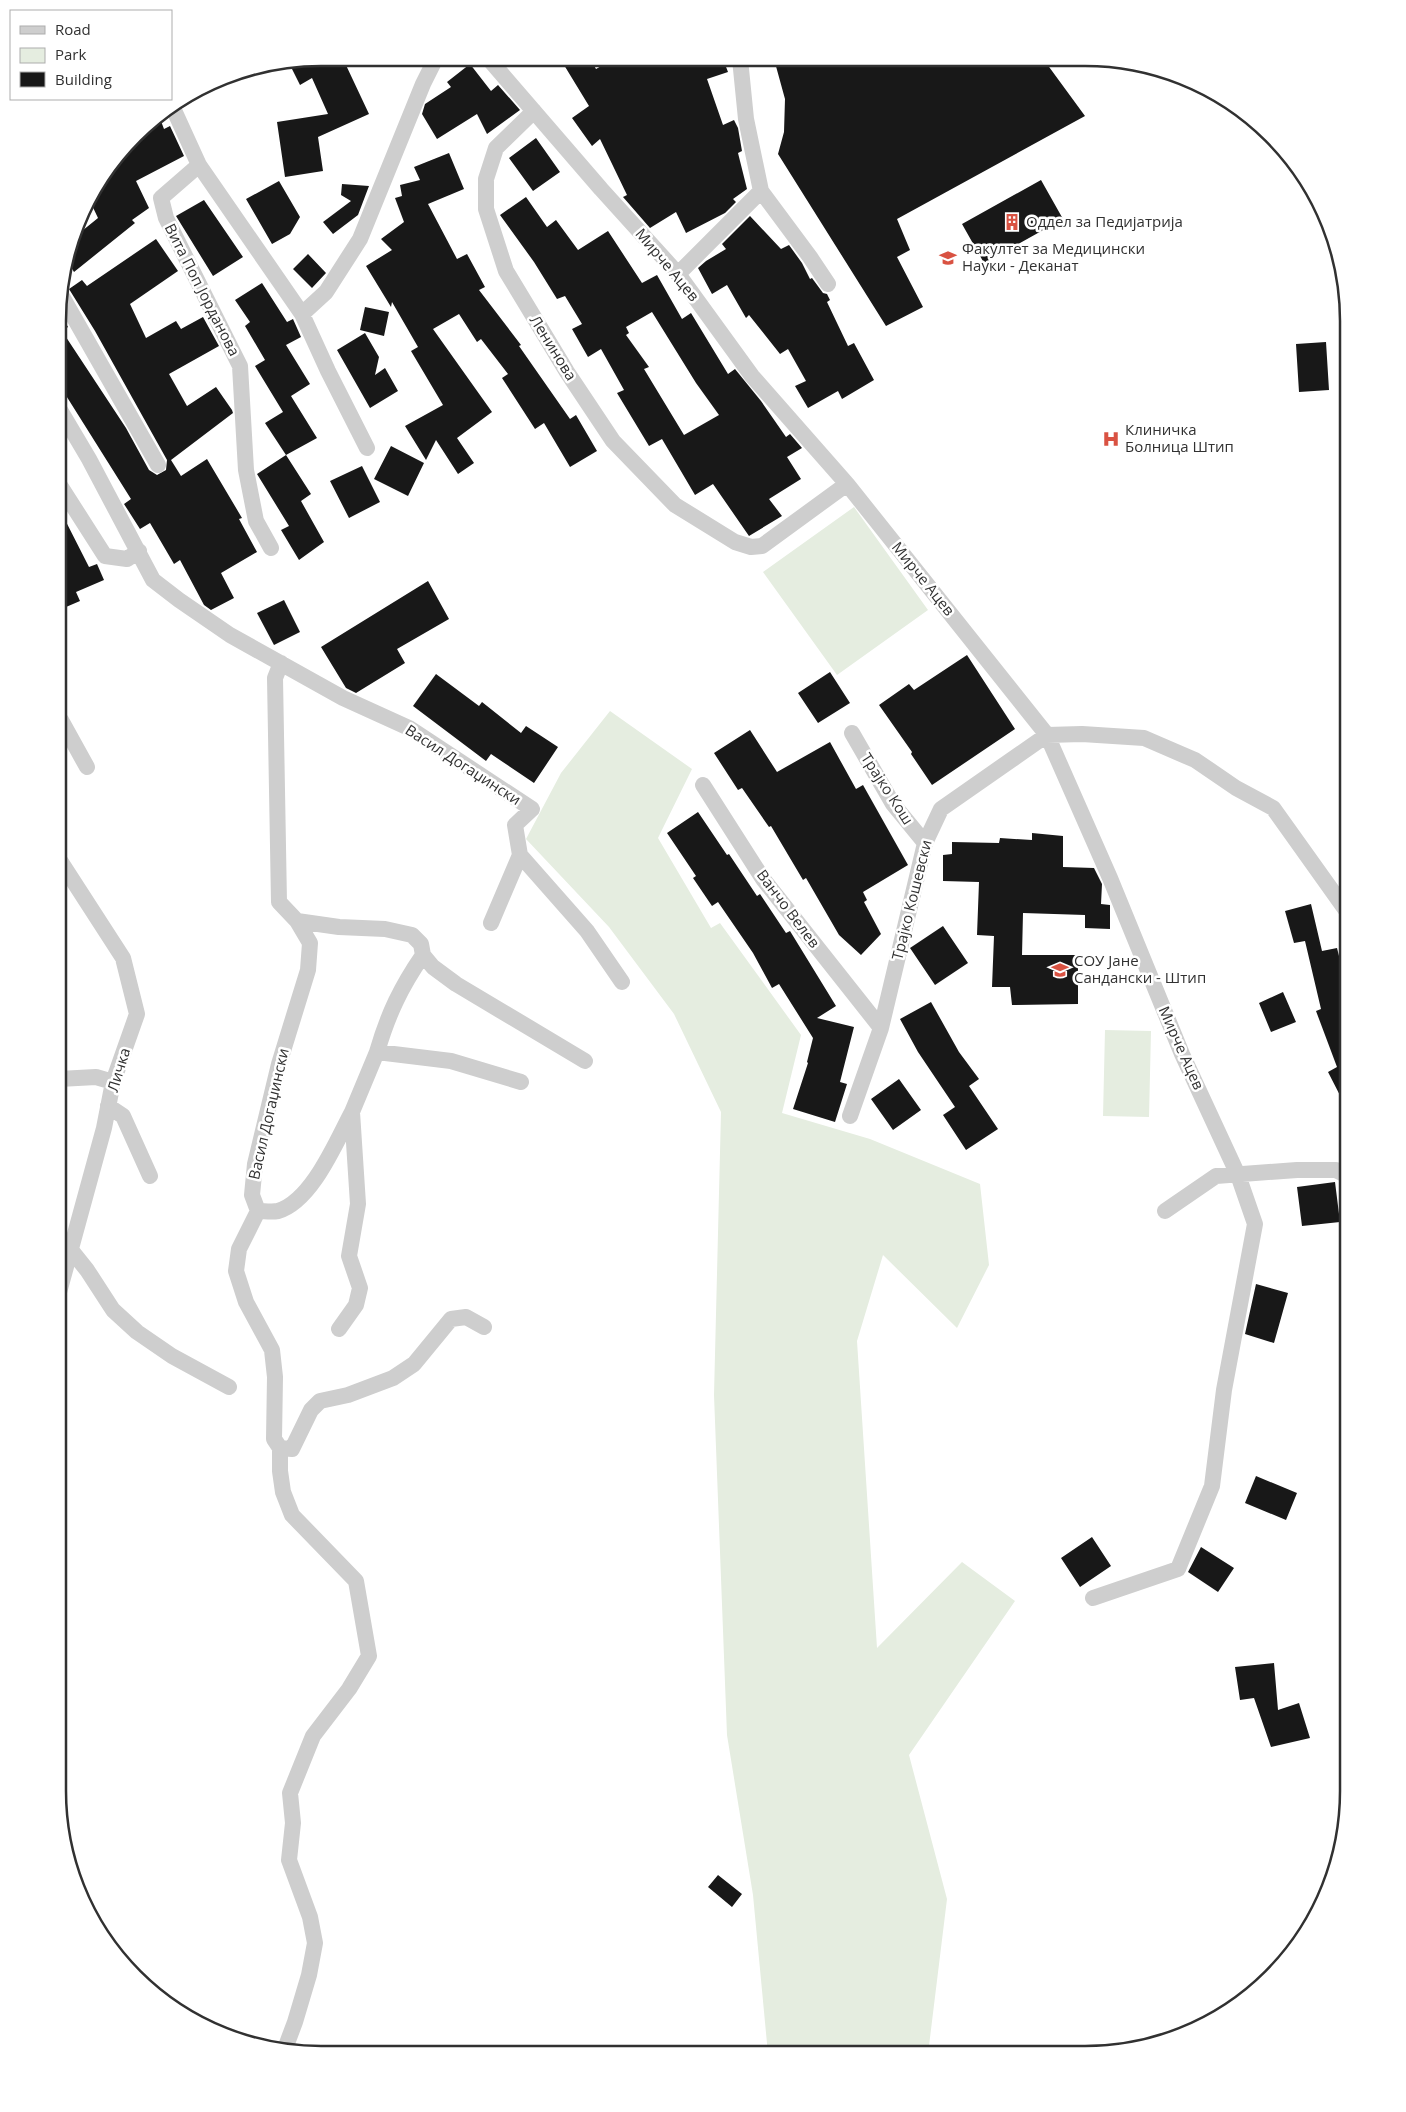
<svg xmlns="http://www.w3.org/2000/svg" width="1406" height="2112" viewBox="0 0 1406 2112" font-family="'Open Sans',sans-serif">
<rect width="100%" height="100%" fill="#fff"/>
<!-- green -->
<path fill="#e5ede0" d="M 854,507 L 928,610 L 837,675 L 763,572 Z
M 610,711 L 692,769 L 658,838 L 711,928 L 720,923 L 801,1035 L 782,1113 L 870,1139 L 980,1184 L 989,1265 L 957,1328 L 883,1255 L 857,1341 L 877,1648 L 962,1562 L 1015,1601 L 909,1755 L 947,1899 L 928,2054 L 768,2054 L 753,1895 L 727,1735 L 714,1395 L 721,1112 L 674,1014 L 609,927 L 526,839 L 561,773 Z
M 1105,1030 L 1151,1031 L 1149,1117 L 1103,1116 Z"/>
<!-- building -->
<path fill="#181818" fill-rule="evenodd" d="M 321,58 L 329,58 L 334,67 L 345,63 L 369,114 L 318,137 L 323,171 L 285,177 L 277,122 L 328,114 L 312,78 L 300,85 L 289,63 Z
M 575,58 L 590,58 L 596,69 L 615,58 L 697,59 L 699,66 L 723,59 L 728,72 L 707,79 L 723,125 L 734,120 L 738,128 L 742,151 L 738,153 L 747,189 L 733,199 L 736,202 L 725,213 L 686,233 L 676,212 L 650,228 L 623,197 L 627,195 L 600,139 L 592,146 L 572,118 L 589,106 L 564,65 Z
M 774,59 L 1044,60 L 1085,116 L 897,219 L 910,250 L 897,257 L 923,307 L 886,326 L 778,154 L 784,132 L 785,99 Z
M 470,64 L 491,91 L 498,85 L 520,110 L 487,134 L 477,114 L 437,139 L 422,114 L 425,104 L 451,87 L 447,82 Z
M 159,116 L 164,129 L 170,126 L 184,156 L 136,181 L 149,208 L 132,220 L 135,223 L 74,272 L 68,262 L 77,235 L 98,218 L 89,199 L 93,189 L 147,123 Z
M 536,138 L 560,172 L 533,191 L 509,158 Z
M 449,153 L 464,189 L 428,204 L 457,259 L 467,254 L 485,287 L 479,290 L 521,345 L 519,346 L 570,419 L 576,415 L 597,451 L 570,467 L 544,423 L 535,429 L 502,378 L 508,374 L 481,339 L 477,342 L 459,314 L 433,329 L 492,412 L 457,438 L 474,463 L 458,474 L 436,440 L 426,460 L 405,426 L 443,405 L 411,351 L 418,347 L 392,302 L 391,307 L 366,266 L 392,250 L 381,239 L 404,222 L 395,198 L 402,196 L 400,185 L 420,180 L 414,167 Z
M 1041,180 L 1063,219 L 984,263 L 962,224 Z
M 279,181 L 300,217 L 290,234 L 272,244 L 246,199 Z
M 342,184 L 369,186 L 358,215 L 333,234 L 323,222 L 351,201 L 341,195 Z
M 526,197 L 547,227 L 556,220 L 578,250 L 608,231 L 642,283 L 657,275 L 682,319 L 691,313 L 728,374 L 735,369 L 761,401 L 786,437 L 790,434 L 802,448 L 787,457 L 801,479 L 769,499 L 782,516 L 749,536 L 713,484 L 695,495 L 662,439 L 649,446 L 617,393 L 624,390 L 601,349 L 588,357 L 572,329 L 582,324 L 565,296 L 557,299 L 534,262 L 500,215 ZM 652,312 L 696,383 L 719,415 L 684,435 L 644,369 L 649,367 L 626,335 L 629,333 L 626,327 Z
M 204,200 L 243,257 L 213,276 L 176,216 Z
M 750,216 L 781,249 L 789,245 L 802,263 L 810,279 L 812,278 L 823,293 L 827,294 L 830,300 L 827,302 L 848,346 L 854,343 L 874,380 L 842,399 L 838,391 L 808,408 L 795,386 L 806,381 L 788,349 L 780,354 L 749,315 L 746,318 L 727,285 L 712,294 L 698,268 L 706,261 L 726,249 L 722,244 Z
M 156,239 L 178,271 L 130,304 L 146,338 L 176,321 L 181,329 L 203,317 L 219,346 L 169,374 L 187,406 L 216,387 L 232,410 L 233,413 L 171,460 L 181,476 L 207,459 L 242,518 L 239,519 L 257,552 L 221,573 L 234,598 L 211,610 L 204,605 L 180,560 L 174,564 L 150,523 L 140,529 L 124,504 L 131,499 L 60,386 L 60,313 L 68,327 L 62,331 L 126,428 L 149,470 L 157,475 L 166,470 L 167,460 L 95,331 L 69,289 L 82,280 L 87,286 Z
M 308,254 L 326,273 L 312,288 L 293,269 Z
M 262,283 L 287,322 L 293,319 L 301,337 L 286,345 L 310,384 L 291,396 L 317,438 L 286,455 L 265,423 L 283,412 L 255,366 L 265,360 L 245,326 L 250,322 L 235,300 Z
M 365,307 L 389,312 L 384,336 L 360,330 Z
M 365,333 L 379,357 L 375,375 L 385,368 L 398,391 L 370,408 L 337,350 Z
M 1326,342 L 1329,390 L 1299,392 L 1296,344 Z
M 391,446 L 424,463 L 408,496 L 374,479 Z
M 286,455 L 311,494 L 301,501 L 324,542 L 299,560 L 281,530 L 289,526 L 257,474 Z
M 362,466 L 380,502 L 349,518 L 330,481 Z
M 59,508 L 89,567 L 97,564 L 104,580 L 76,592 L 80,601 L 59,610 L 59,579 L 64,577 L 59,566 Z
M 428,581 L 449,619 L 397,649 L 405,663 L 356,693 L 346,688 L 321,647 Z
M 284,600 L 300,632 L 274,645 L 257,613 Z
M 967,655 L 1015,729 L 932,785 L 911,754 L 912,752 L 879,705 L 909,684 L 914,690 Z
M 830,672 L 850,703 L 818,723 L 798,693 Z
M 436,674 L 479,706 L 482,702 L 521,733 L 526,726 L 558,747 L 534,783 L 491,754 L 486,761 L 413,706 Z
M 750,730 L 777,772 L 830,742 L 856,789 L 863,785 L 908,865 L 863,892 L 867,900 L 864,902 L 881,934 L 861,955 L 839,935 L 806,878 L 803,880 L 771,826 L 769,827 L 742,788 L 738,790 L 714,753 Z
M 698,812 L 727,855 L 729,854 L 757,896 L 760,894 L 786,933 L 790,931 L 836,1006 L 817,1018 L 854,1027 L 840,1082 L 847,1084 L 835,1122 L 793,1109 L 808,1063 L 807,1062 L 813,1038 L 779,984 L 772,988 L 753,953 L 718,902 L 712,906 L 693,878 L 696,876 L 667,833 Z
M 1032,833 L 1063,836 L 1063,867 L 1094,868 L 1102,884 L 1101,904 L 1110,905 L 1110,929 L 1085,928 L 1085,915 L 1023,913 L 1022,955 L 1078,955 L 1078,1004 L 1012,1005 L 1010,987 L 992,987 L 994,936 L 977,935 L 979,882 L 943,881 L 943,855 L 952,854 L 952,842 L 999,843 L 1000,838 L 1032,840 Z
M 1311,904 L 1322,951 L 1337,948 L 1348,992 L 1343,993 L 1348,1009 L 1348,1111 L 1328,1072 L 1337,1067 L 1316,1011 L 1321,1009 L 1305,941 L 1294,943 L 1285,911 Z
M 943,926 L 968,963 L 935,985 L 910,948 Z
M 1283,992 L 1296,1022 L 1271,1032 L 1259,1003 Z
M 931,1002 L 959,1052 L 979,1079 L 969,1086 L 998,1129 L 966,1150 L 943,1115 L 955,1107 L 918,1052 L 900,1019 Z
M 899,1079 L 921,1110 L 893,1130 L 871,1099 Z
M 1335,1182 L 1340,1222 L 1302,1226 L 1297,1187 Z
M 1256,1284 L 1288,1293 L 1274,1343 L 1245,1334 Z
M 1256,1476 L 1297,1493 L 1286,1520 L 1245,1503 Z
M 1092,1537 L 1111,1566 L 1080,1587 L 1061,1558 Z
M 1201,1547 L 1234,1568 L 1218,1592 L 1188,1572 Z
M 1274,1663 L 1278,1710 L 1299,1703 L 1310,1738 L 1271,1747 L 1254,1698 L 1240,1700 L 1235,1667 Z
M 718,1875 L 742,1894 L 732,1907 L 708,1887 Z"/>
<g fill="none" stroke-linecap="round" stroke-linejoin="round">
<!-- street -->
<path stroke="#cecece" stroke-width="16" d="M 488,58 L 601,189 L 678,274 L 752,376 L 847,484 L 1047,735 L 1110,878 L 1182,1054 L 1238,1175 L 1255,1224 L 1224,1390 L 1212,1486 L 1178,1569 L 1093,1598
M 740,59 L 746,119 L 761,191 L 810,257 L 828,284
M 173,108 L 199,165 L 302,314 L 328,371 L 367,448
M 534,111 L 496,148 L 486,179 L 486,209 L 506,271 L 567,372 L 613,441 L 675,505 L 735,542 L 751,547 L 762,546 L 847,484
M 199,165 L 161,198 L 166,218 L 240,366 L 246,470 L 256,521 L 271,548
M 678,274 L 761,191
M 60,293 L 158,465
M 302,314 L 326,292 L 360,239 L 423,84 L 436,58
M 60,410 L 89,459 L 153,580 L 179,600 L 230,635 L 343,698 L 409,728 L 532,809 L 515,825 L 520,855 L 587,931 L 622,982
M 59,484 L 105,556 L 127,559 L 139,551
M 281,663 L 275,678 L 279,902 L 297,921 L 339,927 L 385,929 L 412,935 L 421,944 L 423,955 L 433,967 L 456,984 L 585,1061
M 59,721 L 61,720 L 87,767
M 852,733 L 893,804 L 925,843
M 703,785 L 763,879 L 881,1028
M 491,923 L 520,855
M 423,955 C 401,987 388,1014 377,1052 L 451,1061 L 521,1082
M 59,1079 L 96,1077 L 113,1082
M 108,1106 L 123,1116 L 150,1176
M 850,1116 L 881,1028 L 925,843 L 941,809 L 1047,735 L 1082,734 L 1144,738 L 1195,760 L 1236,788 L 1273,808 L 1348,913
M 258,1211 C 264,1211 272,1212 278,1211 C 312,1201 336,1142 352,1112
M 1165,1211 L 1216,1176 L 1297,1170 L 1336,1170 L 1348,1176
M 71,1250 L 87,1270 L 113,1310 L 137,1332 L 172,1356 L 229,1387
M 58,1296 L 104,1128 L 113,1082 L 137,1014 L 123,958 L 59,859
M 339,1329 L 356,1305 L 360,1288 L 349,1256 L 358,1204 L 352,1112 L 377,1052
M 280,1448 L 274,1439 L 275,1377 L 272,1350 L 246,1302 L 236,1271 L 239,1249 L 258,1211 L 252,1195 L 255,1164 L 279,1064 L 308,970 L 310,943 L 297,921
M 281,2051 L 286,2046 L 295,2022 L 309,1975 L 315,1943 L 310,1917 L 289,1860 L 293,1823 L 290,1793 L 313,1736 L 349,1689 L 369,1656 L 356,1581 L 292,1515 L 283,1492 L 280,1471 L 280,1448 L 292,1449 L 311,1410 L 320,1401 L 348,1395 L 393,1378 L 414,1364 L 451,1319 L 466,1317 L 484,1327"/>
</g>
<!-- icons -->
<defs>
<g id="building-bare" transform="scale(1.35)"><path d="M-4-6H4V6H1V3H-1V6H-4ZM-2.5-4.3h1.7v1.8h-1.7ZM.8-4.3h1.7v1.8H.8ZM-2.5-1h1.7V.8h-1.7ZM.8-1h1.7V.8H.8Z" fill="#d95242" stroke="#fff" stroke-width="2.5" paint-order="stroke"/></g>
<g id="university-bare" transform="scale(1.35)"><path d="M0-5L7-2L0 1L-7-2ZM-4 1L0 2.5L4 1V4Q0 6-4 4Z" fill="#d95242" stroke="#fff" stroke-width="2.5" paint-order="stroke"/></g>
<g id="hospital-bare" transform="scale(1.35)"><path d="M-5-5h3v3.5h4V-5h3V5h-3V1.5h-4V5h-3Z" fill="#d95242" stroke="#fff" stroke-width="2.5" paint-order="stroke"/></g>
<g id="school-bare" transform="scale(1.35)"><path d="M0-5L7-2L0 1L-7-2ZM-4 1L0 2.5L4 1V4Q0 6-4 4Z" fill="#d95242" stroke="#fff" stroke-width="2.5" paint-order="stroke"/></g>
</defs>
<g fill-rule="evenodd">
<use href="#building-bare" x="1012" y="222"/>
<use href="#university-bare" x="948" y="258"/>
<use href="#hospital-bare" x="1111" y="439"/>
<use href="#school-bare" x="1060" y="970"/>
</g>
<g text-anchor="middle" stroke-width="5" stroke-linejoin="round" paint-order="stroke">
<!-- poi labels -->
<g font-size="15" fill="#313131" stroke="#fff" text-anchor="start">
<text x="1026" y="227">Оддел за Педијатрија</text>
<text x="962" y="254">Факултет за Медицински<tspan x="962" dy="17">Науки - Деканат</tspan></text>
<text x="1125" y="435">Клиничка<tspan x="1125" dy="17">Болница Штип</tspan></text>
<text x="1074" y="966">СОУ Јане<tspan x="1074" dy="17">Сандански - Штип</tspan></text>
</g>
<!-- street labels -->
<g font-size="15" fill="#313131" stroke="#fff">
<text transform="translate(667 265) rotate(50)" y="5">Мирче Ацев</text>
<text transform="translate(202 290) rotate(63)" y="5">Вита Поп Јорданова</text>
<text transform="translate(553 348) rotate(58)" y="5">Ленинова</text>
<text transform="translate(923 579) rotate(51)" y="5">Мирче Ацев</text>
<text transform="translate(463 765) rotate(33)" y="5">Васил Догаџински</text>
<text transform="translate(887 789) rotate(57)" y="5">Трајко Кош</text>
<text transform="translate(912 900) rotate(-76)" y="5">Трајко Кошевски</text>
<text transform="translate(788 909) rotate(53)" y="5">Ванчо Велев</text>
<text transform="translate(1181 1048) rotate(66)" y="5">Мирче Ацев</text>
<text transform="translate(119 1070) rotate(-73)" y="5">Личка</text>
<text transform="translate(269 1114) rotate(-77)" y="5">Васил Догаџински</text>
</g>
</g>
<!-- crop -->
<path d="M0 0H1406V2112H0ZM321 66H1085A255 255 0 0 1 1340 321V1791A255 255 0 0 1 1085 2046H321A255 255 0 0 1 66 1791V321A255 255 0 0 1 321 66Z" fill="#fff" fill-rule="evenodd"/>
<path fill="none" stroke="#313131" stroke-width="2.5" d="M321 66H1085A255 255 0 0 1 1340 321V1791A255 255 0 0 1 1085 2046H321A255 255 0 0 1 66 1791V321A255 255 0 0 1 321 66Z"/>
<!-- legend -->
<rect x="10" y="10" width="162" height="90" fill="#ffffff" stroke="#adadad"/>
<rect x="20" y="26" width="25" height="8" fill="#cecece" stroke="#adadad"/>
<text x="55" y="35" font-size="15" fill="#313131">Road</text>
<rect x="20" y="48" width="25" height="15" fill="#e5ede0" stroke="#adadad"/>
<text x="55" y="60" font-size="15" fill="#313131">Park</text>
<rect x="20" y="72" width="25" height="15" fill="#181818" stroke="#adadad"/>
<text x="55" y="85" font-size="15" fill="#313131">Building</text>
</svg>
